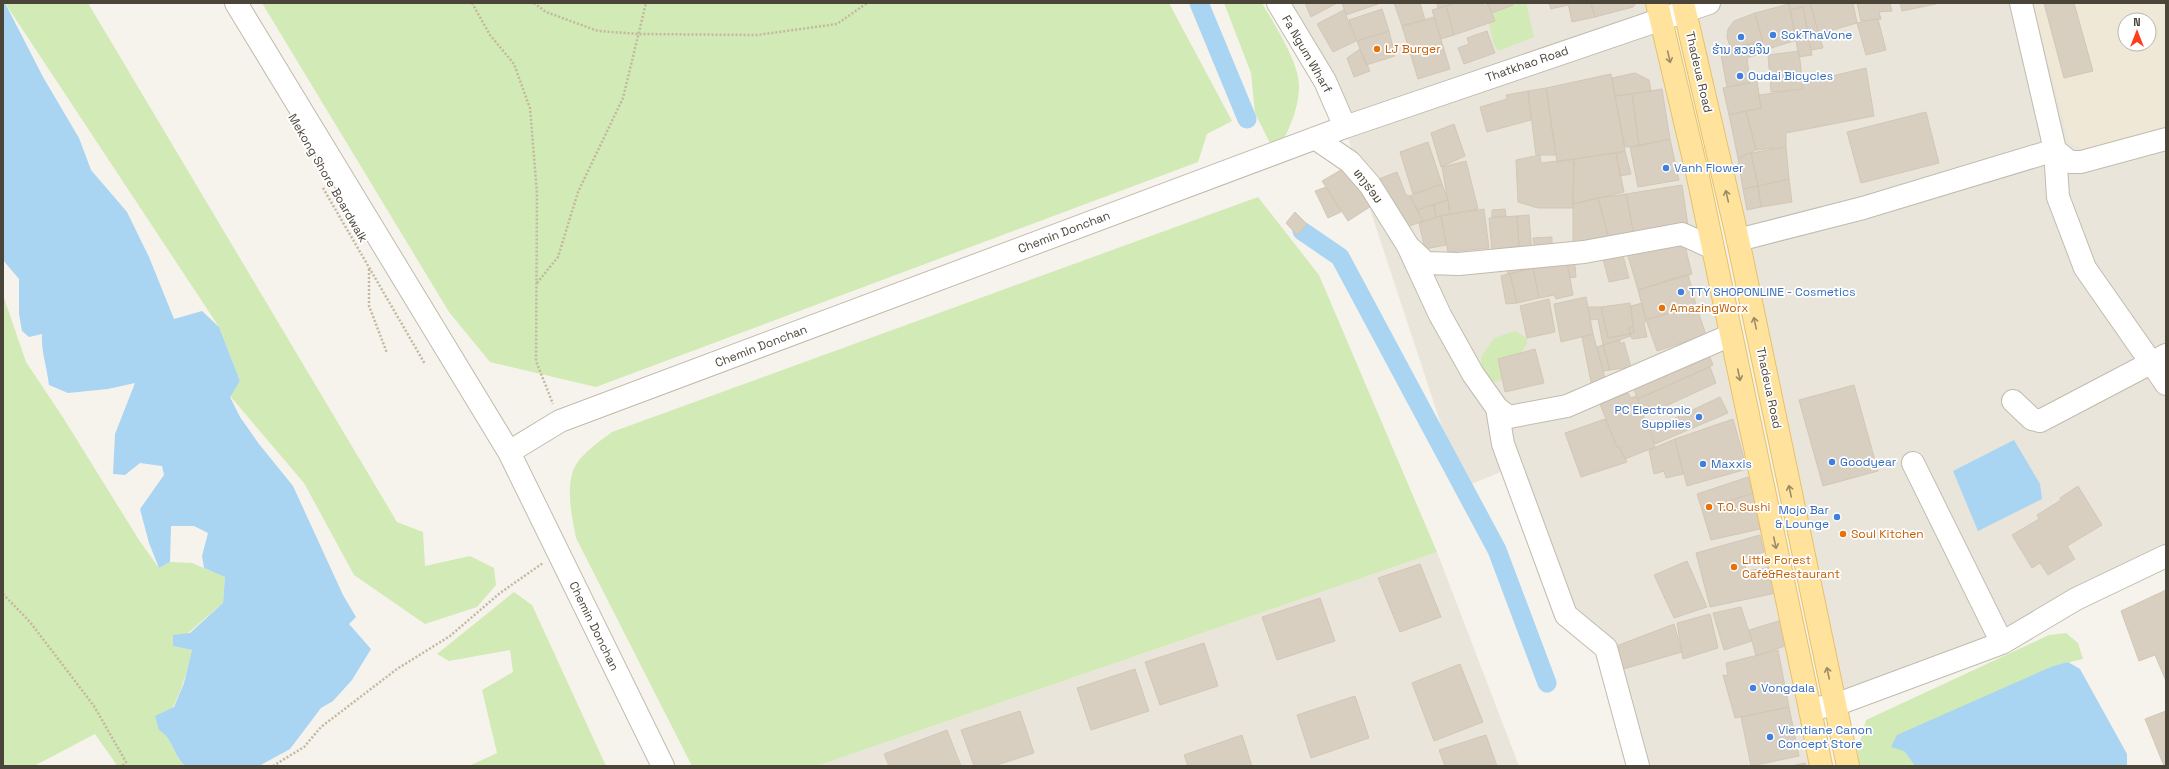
<svg xmlns="http://www.w3.org/2000/svg" width="2169" height="769" viewBox="0 0 2169 769" font-family="'Space Grotesk','Noto Sans Lao',sans-serif">
<rect width="100%" height="100%" fill="#f6f3ec"/>
<!-- residential -->
<path fill="#eae5da" fill-rule="evenodd" d="M 1278,3 L 1657,3 L 1821,766 L 1638,766 L 1606,648 L 1566,615 L 1508,469 L 1462,488 L 1359,176 L 1345,127 Z
M 1709,3 L 2166,3 L 2166,556 L 2076,599 L 1835,705 L 1685,11 ZM 2125,20 L 2149,20 L 2149,44 L 2125,44 Z
M 1437,552 L 1519,766 L 817,766 Z"/>
<!-- education -->
<path fill="#efe8d6" fill-rule="evenodd" d="M 2033,3 L 2166,3 L 2166,127 L 2084,150 L 2069,142 ZM 2125,20 L 2149,20 L 2149,44 L 2125,44 Z"/>
<!-- green -->
<path fill="#d2eab5" d="M 5,3 L 88,3 L 397,522 L 423,532 L 425,566 L 470,556 L 494,568 L 496,585 L 477,607 L 425,624 L 354,575 L 304,483 L 230,396 L 240,381 L 219,327 Z
M 262,3 L 1169,3 L 1232,121 L 1207,134 L 1198,162 L 596,387 L 490,362 L 449,312 Z
M 1224,3 L 1262,3 C 1274,24 1299,62 1299,86 C 1299,105 1292,122 1284,139 L 1270,143 L 1255,113 L 1251,73 Z
M 1512,3 L 1526,3 L 1534,37 L 1498,51 L 1493,42 L 1489,23 L 1495,21 L 1492,13 L 1513,5 Z
M 1258,197 L 1319,275 L 1437,552 L 817,766 L 692,766 L 576,538 C 572,517 566,491 573,471 C 578,456 600,441 612,432 Z
M 3,295 L 26,362 L 64,419 L 139,540 L 159,568 L 170,562 L 192,563 L 225,577 L 223,603 L 173,646 L 192,650 C 184,684 179,700 159,730 C 173,739 173,754 185,766 L 115,766 L 116,764 L 95,734 L 34,766 L 3,766 Z
M 1515,331 L 1527,338 L 1527,344 L 1503,380 L 1491,382 L 1481,372 L 1481,357 L 1494,338 Z
M 514,592 L 532,605 L 606,766 L 469,766 L 497,753 L 482,690 L 513,672 L 510,650 L 449,661 L 437,654 Z
M 2066,633 L 2078,643 L 2083,659 L 2053,666 L 1904,751 L 1915,766 L 1859,766 L 1857,746 L 1862,736 L 1866,720 L 2049,635 Z"/>
<!-- water -->
<path fill="#a9d4f2" d="M 3,3 L 5,3 L 43,77 L 79,138 L 91,170 L 127,212 L 149,257 L 174,319 L 202,311 L 219,327 L 240,381 L 230,397 L 240,417 L 259,444 L 293,486 L 343,595 L 356,617 L 349,624 L 371,649 L 352,680 L 333,701 L 321,708 L 290,749 L 259,766 L 185,766 C 173,754 173,739 159,730 L 155,716 L 174,707 L 184,683 L 192,650 L 173,646 L 173,635 L 190,633 L 223,603 L 225,577 L 204,568 L 202,556 L 208,533 L 194,526 L 171,526 L 170,562 L 159,568 L 149,543 L 140,509 L 164,475 L 162,466 L 140,463 L 125,475 L 113,474 L 115,434 L 135,383 L 108,389 L 68,393 L 49,385 C 47,367 41,352 42,334 L 29,337 L 22,331 L 19,314 L 19,279 L 3,260 Z
M 2014,440 L 2040,484 L 2042,499 L 1978,531 L 1953,471 Z
M 2068,662 L 2080,669 L 2127,754 L 2127,766 L 1915,766 L 1904,751 L 1891,747 L 1897,735 L 2053,666 Z"/>
<g fill="none" stroke-linecap="round" stroke-linejoin="round">
<!-- canal -->
<path stroke="#a9d4f2" stroke-width="19" d="M 1199,3 L 1247,119
M 1302,231 L 1340,257 L 1497,550 L 1547,683"/>
</g>
<!-- building -->
<path fill="#d8cfc1" stroke="#d3c7b4" d="M 1305,3 L 1337,3 L 1311,17 Z
M 1342,3 L 1378,3 L 1378,4 L 1346,15 Z
M 1394,3 L 1420,3 L 1425,20 L 1402,26 Z
M 1437,3 L 1456,3 L 1438,8 Z
M 1456,3 L 1483,3 L 1484,6 L 1488,4 L 1495,21 L 1454,35 L 1446,6 Z
M 1512,3 L 1513,5 L 1492,13 L 1488,3 Z
M 1549,3 L 1568,3 L 1568,5 L 1551,9 Z
M 1568,3 L 1591,3 L 1595,17 L 1572,22 Z
M 1591,3 L 1636,3 L 1633,7 L 1595,17 Z
M 1793,3 L 1810,3 L 1823,48 L 1811,50 L 1803,7 L 1790,10 L 1789,4 Z
M 1810,3 L 1853,3 L 1857,23 L 1819,34 Z
M 1857,3 L 1890,3 L 1892,11 L 1879,12 L 1881,19 L 1861,21 Z
M 1900,3 L 1936,3 L 1936,4 L 1902,11 Z
M 2044,3 L 2074,3 L 2093,71 L 2064,78 Z
M 1789,4 L 1797,40 L 1755,53 L 1753,43 L 1763,42 L 1755,13 Z
M 1446,6 L 1454,35 L 1441,39 L 1432,10 Z
M 1803,7 L 1812,55 L 1799,57 L 1790,10 Z
M 1382,9 L 1389,31 L 1357,41 L 1349,20 Z
M 1344,10 L 1356,41 L 1333,52 L 1317,24 Z
M 1755,13 L 1763,42 L 1730,47 L 1727,37 L 1728,29 L 1734,21 Z
M 1434,17 L 1450,69 L 1418,79 L 1402,26 Z
M 1878,19 L 1886,50 L 1866,55 L 1857,23 Z
M 1389,31 L 1395,56 L 1366,65 L 1357,41 Z
M 1487,31 L 1495,53 L 1464,64 L 1458,48 L 1469,44 L 1467,38 Z
M 1753,43 L 1756,55 L 1747,58 L 1750,83 L 1727,87 L 1720,50 Z
M 1360,49 L 1370,71 L 1354,77 L 1347,58 Z
M 1799,51 L 1803,89 L 1771,92 L 1768,55 Z
M 1866,68 L 1874,116 L 1786,133 L 1786,147 L 1756,150 L 1746,111 L 1761,108 L 1759,95 L 1803,89 L 1802,83 Z
M 1635,73 L 1649,80 L 1651,91 L 1615,96 L 1612,78 Z
M 1611,74 L 1625,151 L 1557,162 L 1546,88 Z
M 1757,81 L 1761,108 L 1729,115 L 1723,88 Z
M 1546,88 L 1556,155 L 1536,155 L 1528,91 Z
M 1662,89 L 1670,139 L 1639,146 L 1632,94 Z
M 1528,91 L 1531,120 L 1487,132 L 1480,107 L 1507,99 L 1506,95 Z
M 1632,94 L 1639,146 L 1625,147 L 1615,96 Z
M 1746,111 L 1756,150 L 1738,158 L 1729,115 Z
M 1926,112 L 1939,163 L 1861,183 L 1847,132 Z
M 1454,124 L 1465,156 L 1441,167 L 1431,133 Z
M 1670,139 L 1679,180 L 1638,187 L 1630,147 Z
M 1428,142 L 1442,184 L 1413,194 L 1400,152 Z
M 1786,147 L 1789,179 L 1758,186 L 1751,153 Z
M 1625,151 L 1631,174 L 1620,176 L 1616,153 Z
M 1616,153 L 1624,192 L 1573,204 L 1574,159 Z
M 1751,153 L 1758,186 L 1743,189 L 1738,158 Z
M 1540,155 L 1541,163 L 1574,159 L 1573,208 L 1538,208 L 1518,202 L 1516,160 Z
M 1466,161 L 1478,209 L 1450,214 L 1442,167 Z
M 1346,167 L 1376,203 L 1348,221 L 1322,181 Z
M 1397,172 L 1406,195 L 1410,196 L 1423,221 L 1404,228 L 1376,180 Z
M 1789,179 L 1792,202 L 1761,207 L 1758,186 Z
M 1442,184 L 1448,200 L 1417,210 L 1410,196 Z
M 1682,185 L 1688,226 L 1634,235 L 1626,194 Z
M 1758,186 L 1761,207 L 1747,210 L 1743,189 Z
M 1326,187 L 1341,212 L 1328,218 L 1315,191 Z
M 1626,194 L 1634,235 L 1609,240 L 1598,198 Z
M 1598,198 L 1609,240 L 1573,247 L 1573,204 Z
M 1448,200 L 1450,214 L 1436,217 L 1434,204 Z
M 1434,204 L 1436,217 L 1419,223 L 1423,221 L 1417,210 Z
M 1484,209 L 1489,248 L 1448,252 L 1441,216 Z
M 1505,209 L 1506,216 L 1492,217 L 1492,210 Z
M 1295,212 L 1307,224 L 1297,235 L 1286,223 Z
M 1529,215 L 1532,254 L 1518,255 L 1517,247 L 1519,246 L 1517,216 Z
M 1441,216 L 1446,245 L 1425,249 L 1419,223 Z
M 1517,216 L 1519,246 L 1492,250 L 1489,218 Z
M 1552,237 L 1552,249 L 1535,251 L 1533,238 Z
M 1683,238 L 1692,274 L 1638,290 L 1627,253 Z
M 1621,248 L 1629,278 L 1609,282 L 1601,251 Z
M 1574,255 L 1576,277 L 1570,278 L 1567,262 Z
M 1505,262 L 1537,267 L 1508,274 Z
M 1567,262 L 1573,295 L 1556,299 L 1554,295 L 1539,298 L 1533,268 Z
M 1533,268 L 1539,298 L 1517,303 L 1510,274 Z
M 1508,274 L 1510,274 L 1517,303 L 1506,304 L 1501,276 Z
M 1688,274 L 1696,305 L 1646,320 L 1638,290 Z
M 1586,297 L 1593,334 L 1561,342 L 1554,304 Z
M 1549,299 L 1555,332 L 1527,338 L 1520,306 Z
M 1630,303 L 1633,327 L 1629,327 L 1630,334 L 1608,338 L 1601,307 Z
M 1642,303 L 1646,320 L 1644,323 L 1647,337 L 1632,339 L 1630,334 L 1634,333 L 1631,306 Z
M 1696,305 L 1706,335 L 1657,351 L 1646,320 Z
M 1588,307 L 1601,307 L 1608,338 L 1630,334 L 1631,336 L 1603,345 L 1598,319 L 1590,320 Z
M 1629,327 L 1633,327 L 1634,333 L 1630,334 Z
M 1593,334 L 1606,382 L 1592,387 L 1582,337 Z
M 1620,340 L 1620,344 L 1624,342 L 1631,367 L 1610,370 L 1603,345 Z
M 1603,345 L 1610,370 L 1603,371 L 1597,347 Z
M 1535,349 L 1544,383 L 1505,392 L 1498,359 Z
M 1707,350 L 1713,365 L 1638,399 L 1632,386 Z
M 1710,367 L 1716,383 L 1644,416 L 1638,399 Z
M 1854,385 L 1878,471 L 1823,486 L 1799,400 Z
M 1628,393 L 1631,398 L 1636,396 L 1655,447 L 1625,459 L 1619,447 L 1617,447 L 1600,404 Z
M 1720,397 L 1728,413 L 1655,444 L 1650,430 Z
M 1605,419 L 1617,447 L 1619,447 L 1627,462 L 1581,477 L 1565,433 Z
M 1733,419 L 1747,469 L 1687,486 L 1675,439 Z
M 1675,439 L 1683,474 L 1666,478 L 1664,471 L 1654,474 L 1649,450 Z
M 1748,477 L 1753,493 L 1702,510 L 1697,494 Z
M 2078,486 L 2102,525 L 2067,546 L 2075,559 L 2048,575 L 2040,563 L 2032,568 L 2012,535 L 2039,519 L 2037,515 L 2061,500 L 2060,498 Z
M 1753,493 L 1760,529 L 1711,540 L 1702,510 Z
M 1760,535 L 1764,552 L 1744,558 L 1746,571 L 1772,567 L 1776,593 L 1710,607 L 1696,553 Z
M 1687,561 L 1707,607 L 1674,618 L 1654,575 Z
M 1420,564 L 1441,617 L 1400,632 L 1378,578 Z
M 2166,590 L 2166,681 L 2155,655 L 2139,661 L 2121,611 Z
M 1320,598 L 1335,641 L 1277,660 L 1262,617 Z
M 1741,607 L 1752,641 L 1724,650 L 1713,613 Z
M 1710,614 L 1718,648 L 1683,659 L 1677,623 Z
M 1782,620 L 1788,645 L 1756,656 L 1749,630 Z
M 1674,624 L 1682,652 L 1620,670 L 1611,648 Z
M 1204,643 L 1218,686 L 1160,705 L 1145,662 Z
M 1778,650 L 1789,707 L 1735,718 L 1723,675 L 1728,676 L 1726,663 Z
M 1460,664 L 1483,722 L 1434,741 L 1412,683 Z
M 1135,669 L 1149,711 L 1091,730 L 1077,688 Z
M 1355,696 L 1369,738 L 1311,758 L 1297,715 Z
M 1789,707 L 1799,756 L 1751,766 L 1741,717 Z
M 1020,711 L 1034,753 L 994,766 L 974,766 L 961,730 Z
M 2166,711 L 2166,766 L 2164,766 L 2145,719 Z
M 947,730 L 961,766 L 889,766 L 884,754 Z
M 1242,735 L 1252,766 L 1188,766 L 1184,755 Z
M 1486,735 L 1497,766 L 1445,766 L 1439,750 Z
M 1805,763 L 1806,766 L 1791,766 Z"/>
<g fill="none" stroke-linecap="round" stroke-linejoin="round">
<!-- minor casing -->
<g stroke="#c2bbae" stroke-width="24">
<path id="minor" d="M 236,3 L 509,452 L 663,766
M 1278,3 L 1325,81 L 1345,127
M 2021,3 L 2055,150 L 2058,197 L 2085,268 L 2166,384
M 1315,138 L 1350,162 L 1370,185 L 1408,246 L 1440,315 L 1473,374 L 1497,408 L 1503,444 L 1566,615 L 1606,648 L 1638,766
M 1738,240 L 1863,208 L 2055,150 L 2070,162 L 2081,162 L 2166,139
M 1409,247 L 1426,263 L 1459,264 L 1584,252 L 1682,234 L 1711,247
M 2013,401 L 2032,419 L 2040,421 L 2166,355
M 1497,408 L 1509,417 L 1567,406 L 1731,335
M 509,452 L 560,421 L 1345,127 L 1709,3
M 1913,463 L 2002,643
M 1810,709 L 1835,705 L 2002,643 L 2076,599 L 2166,556"/>
</g>
<!-- major casing -->
<g stroke="#e6c16a" stroke-width="24">
<path id="major" d="M 1657,3 L 1698,177 L 1810,709 L 1821,766
M 1683,3 L 1738,240 L 1848,766"/>
</g>
<!-- path -->
<path stroke="#c4b79f" stroke-width="2.5" stroke-dasharray="2 2" stroke-linecap="butt" d="M 472,3 L 490,35 L 514,64 L 530,108 L 537,194 L 536,361 L 553,404
M 534,3 L 546,12 L 598,31 L 639,34 L 757,35 L 837,24 L 867,3
M 323,188 L 425,364
M 369,269 L 369,306 L 387,353
M 537,283 L 558,257 L 578,192 L 623,98 L 646,3
M 3,594 L 30,622 L 94,706 L 126,762 L 122,766
M 273,766 L 304,747 L 321,727 L 397,669 L 450,636 L 500,593 L 543,563"/>
<!-- minor -->
<use href="#minor" stroke="#fff" stroke-width="22"/>
<!-- major -->
<use href="#major" stroke="#ffe39c" stroke-width="22"/>
</g>
<!-- one-way arrows -->
<defs><path id="oneway-shaft" d="M-6 0H5M1.5-3L5.5 0L1.5 3" fill="none" stroke-width="1.6" stroke-linecap="round" stroke-linejoin="round"/></defs>
<g stroke="#9c8c66">
<use href="#oneway-shaft" transform="translate(1669 57) rotate(77)"/>
<use href="#oneway-shaft" transform="translate(1727 196) rotate(-103)"/>
<use href="#oneway-shaft" transform="translate(1755 323) rotate(-102)"/>
<use href="#oneway-shaft" transform="translate(1739 375) rotate(78)"/>
<use href="#oneway-shaft" transform="translate(1790 491) rotate(-102)"/>
<use href="#oneway-shaft" transform="translate(1775 543) rotate(78)"/>
<use href="#oneway-shaft" transform="translate(1828 673) rotate(-102)"/>
</g>
<!-- markers -->
<g fill="#3f7fe0" stroke="#fff" stroke-width="1.5">
<circle cx="1773" cy="35" r="4"/>
<circle cx="1741" cy="37" r="4"/>
<circle cx="1740" cy="76" r="4"/>
<circle cx="1666" cy="168" r="4"/>
<circle cx="1681" cy="292" r="4"/>
<circle cx="1699" cy="417" r="4"/>
<circle cx="1832" cy="462" r="4"/>
<circle cx="1703" cy="464" r="4"/>
<circle cx="1837" cy="517" r="4"/>
<circle cx="1753" cy="688" r="4"/>
<circle cx="1770" cy="737" r="4"/>
</g>
<g fill="#e8710a" stroke="#fff" stroke-width="1.5">
<circle cx="1377" cy="49" r="4"/>
<circle cx="1662" cy="308" r="4"/>
<circle cx="1709" cy="507" r="4"/>
<circle cx="1843" cy="534" r="4"/>
<circle cx="1734" cy="567" r="4"/>
</g>
<g text-anchor="middle" stroke-width="3.5" stroke-linejoin="round" paint-order="stroke">
<!-- shop labels -->
<g font-size="12" fill="#366cbe" stroke="#fff" text-anchor="start">
<text x="1781" y="39">SokThaVone</text>
<text x="1741" y="54" text-anchor="middle">ຮ້ານ ສວຍຈີນ</text>
<text x="1748" y="80">Oudai Bicycles</text>
<text x="1674" y="172">Vanh Flower</text>
<text x="1689" y="296">TTY SHOPONLINE - Cosmetics</text>
<text x="1691" y="414" text-anchor="end">PC Electronic<tspan x="1691" dy="14">Supplies</tspan></text>
<text x="1840" y="466">Goodyear</text>
<text x="1711" y="468">Maxxis</text>
<text x="1829" y="514" text-anchor="end">Mojo Bar<tspan x="1829" dy="14">&amp; Lounge</tspan></text>
<text x="1761" y="692">Vongdala</text>
<text x="1778" y="734">Vientiane Canon<tspan x="1778" dy="14">Concept Store</tspan></text>
</g>
<!-- food labels -->
<g font-size="12" fill="#c56008" stroke="#fff" text-anchor="start">
<text x="1385" y="53">LJ Burger</text>
<text x="1670" y="312">AmazingWorx</text>
<text x="1717" y="511">T.O. Sushi</text>
<text x="1851" y="538">Soul Kitchen</text>
<text x="1742" y="564">Little Forest<tspan x="1742" dy="14">Café&amp;Restaurant</tspan></text>
</g>
<!-- street labels -->
<g font-size="12" fill="#4b4439" stroke="#fff">
<text transform="translate(1307 54) rotate(60)" y="4">Fa Ngum Wharf</text>
<text transform="translate(1527 64) rotate(-19)" y="4">Thatkhao Road</text>
<text transform="translate(1699 72) rotate(77)" y="4">Thadeua Road</text>
<text transform="translate(328 178) rotate(60)" y="4">Mekong Shore Boardwalk</text>
<text transform="translate(1368 186) rotate(53)" y="4">ທາງຮ່ອມ</text>
<text transform="translate(1064 232) rotate(-21)" y="4">Chemin Donchan</text>
<text transform="translate(761 346) rotate(-21)" y="4">Chemin Donchan</text>
<text transform="translate(1769 388) rotate(78)" y="4">Thadeua Road</text>
<text transform="translate(594 626) rotate(64)" y="4">Chemin Donchan</text>
</g>
</g>
<!-- border -->
<rect width="2169" height="769" fill="none" stroke="#4b4439" stroke-width="8"/>
<!-- north arrow -->
<g transform="translate(2137 32)"><circle r="19" fill="#ffffff" stroke="#b7b4b0"/>
<path d="M0-3L7 15L0 10L-7 15Z" fill="#fc3f1d"/>
<text y="-6" font-size="11" font-weight="bold" text-anchor="middle" fill="#4b4439">N</text>
</g>
</svg>
